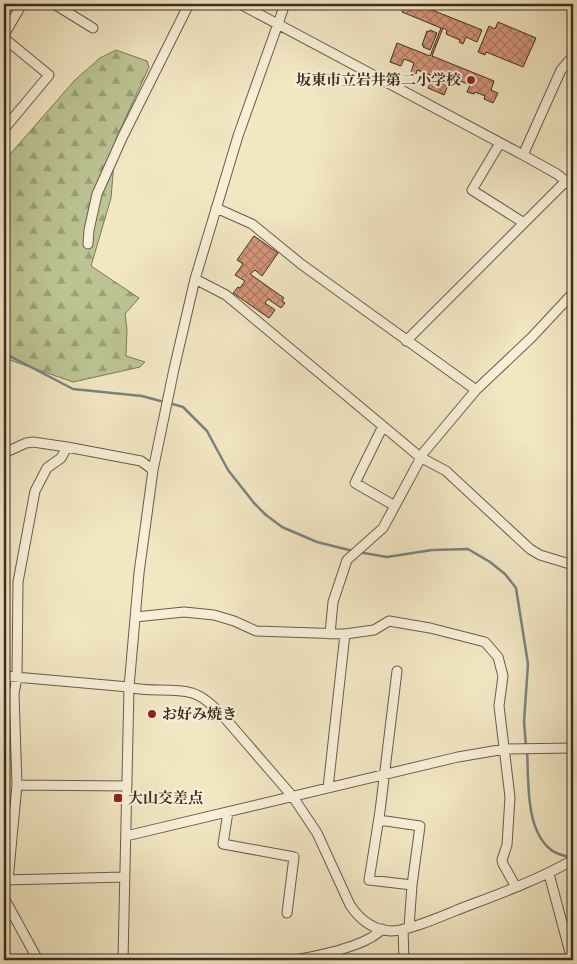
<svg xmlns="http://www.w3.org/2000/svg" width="577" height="964" viewBox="0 0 577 964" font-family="'Old Standard TT','Noto Serif JP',serif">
<defs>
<pattern id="forest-firs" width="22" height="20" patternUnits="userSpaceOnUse" patternTransform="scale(1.25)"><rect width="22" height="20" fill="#bcc493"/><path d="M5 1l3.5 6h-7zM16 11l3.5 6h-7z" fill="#9aa078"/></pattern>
<pattern id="building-cross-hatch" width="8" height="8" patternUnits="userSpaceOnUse" patternTransform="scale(1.25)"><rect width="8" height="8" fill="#d6967c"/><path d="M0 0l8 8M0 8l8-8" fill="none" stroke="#af7b65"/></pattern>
</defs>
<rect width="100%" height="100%" fill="#f2e6c3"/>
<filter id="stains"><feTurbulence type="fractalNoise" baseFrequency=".004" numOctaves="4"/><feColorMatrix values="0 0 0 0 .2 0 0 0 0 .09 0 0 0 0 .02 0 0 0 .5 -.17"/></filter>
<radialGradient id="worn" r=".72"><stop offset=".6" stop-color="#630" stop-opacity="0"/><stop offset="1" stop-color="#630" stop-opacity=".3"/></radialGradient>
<!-- forest -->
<path fill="url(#forest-firs)" stroke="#7a795a" d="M 116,50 L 147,61 L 149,67 L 116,139 L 111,198 L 91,266 L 139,298 L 125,314 L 127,329 L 126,356 L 145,362 L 140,367 L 73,382 L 4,358 L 4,161 L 75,80 L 100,58 Z"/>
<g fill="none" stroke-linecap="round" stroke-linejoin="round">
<!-- stream -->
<path stroke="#77847f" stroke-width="2.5" d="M 4,353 L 73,389 L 142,396 L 164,402
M 169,403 L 183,407 L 207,431 L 228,470 L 254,503 L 266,515 L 282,527 L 317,542 L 353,551
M 358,552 L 387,557 L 432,550 L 468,549 L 490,562 L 505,574 L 516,588 L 528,664 L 524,722 L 526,746
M 527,751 C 529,781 525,828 550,849 C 555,854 565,856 572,858"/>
</g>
<!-- building -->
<path fill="url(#building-cross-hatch)" stroke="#392e21" d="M 405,4 L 417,4 L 482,30 L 477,42 L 466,37 L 463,44 L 459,42 L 460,40 L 446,34 L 447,30 L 443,28 L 432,56 L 494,81 L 491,90 L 498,93 L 493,103 L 484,99 L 485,96 L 475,92 L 474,94 L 467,92 L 470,85 L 438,72 L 436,77 L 417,70 L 416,74 L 411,72 L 414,63 L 404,59 L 401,66 L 390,62 L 397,43 L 430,56 L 441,28 L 402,12 Z
M 498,22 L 536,38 L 523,67 L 486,52 L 485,55 L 478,52 L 489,26 L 495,29 Z
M 430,30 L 437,33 L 430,50 L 423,47 L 424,46 L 422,45 L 427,31 L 429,32 Z
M 432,78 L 448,85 L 444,95 L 428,88 Z
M 254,236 L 278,253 L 262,276 L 255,270 L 250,274 L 284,298 L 282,301 L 285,303 L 281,308 L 268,299 L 265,303 L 275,310 L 269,318 L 233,293 L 238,287 L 240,288 L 245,281 L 235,275 L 243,264 L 237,260 Z"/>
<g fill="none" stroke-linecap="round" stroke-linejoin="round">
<!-- minor casing -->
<g stroke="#675c4a" stroke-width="11">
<path id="minor" d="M 54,4 L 93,28
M 240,4 L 523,155 L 557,174 L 573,187
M 4,35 L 22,4
M 4,38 L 49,75 L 4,129
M 500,143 L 472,190 L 524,223
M 523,155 L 561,70 L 573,56
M 216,208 L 252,224 L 301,264 L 476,390
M 88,244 L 89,230 L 97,194 L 123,136 L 189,4
M 195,279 L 226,295 L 420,457 L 446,471 L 530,549 L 540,555 L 573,565
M 406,341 L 565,182
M 383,426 L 355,483 L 395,506
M 67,447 L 141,461 L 153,470
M 4,453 L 26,443 L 33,442 L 67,447 L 61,458 L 47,468 L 35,491 L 18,582 L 17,677 L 14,694 L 17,785 L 8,880
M 135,617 L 184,612 L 214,615 L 234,621 L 256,631 L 345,634 L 374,630 L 389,621 L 430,628 L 485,642 L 498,657 L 503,676 L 499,706 L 510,797 L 507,845 L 502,860 L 503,864 L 516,887
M 330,634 L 333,602 L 347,560 L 383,528 L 424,452 L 476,390 L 532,337 L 573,293
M 397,671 L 380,811 L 369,880 L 412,885 L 409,927
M 4,676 L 129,687 C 150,693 172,687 192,693 C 205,697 215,708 224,717 L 293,797 L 317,833 L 350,905 C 360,920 373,930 391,931 C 408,931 440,917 457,910 C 496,895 536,881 573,860
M 17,785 L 127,786
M 328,788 L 345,634
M 228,812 L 223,844 L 294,857 L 287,913
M 379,820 L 420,826 L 412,885
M 126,836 L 458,757 L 505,749 L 573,748
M 549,874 L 572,960
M 4,880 L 125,877
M 4,898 L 38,960
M 403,929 L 404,960
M 123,960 L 129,687 L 139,573 L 153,470 L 174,369 L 195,279 L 238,136 L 285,4
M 295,960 C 317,956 368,946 382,929"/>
</g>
<!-- minor -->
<use href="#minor" stroke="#f7efd8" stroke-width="9"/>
</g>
<!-- markers -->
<g fill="#8f2418" stroke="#f7efd8" stroke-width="2">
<circle cx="471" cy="80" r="5"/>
<circle cx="152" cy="714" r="5"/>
<rect x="113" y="793" width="10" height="10" rx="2.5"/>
</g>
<g text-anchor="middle" stroke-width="4" stroke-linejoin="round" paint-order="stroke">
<!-- poi labels -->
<g font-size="15" font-weight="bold" fill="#392e21" stroke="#f7efd8" text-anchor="start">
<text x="461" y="85" text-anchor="end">坂東市立岩井第二小学校</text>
<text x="162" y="719">お好み焼き</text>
<text x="128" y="803">大山交差点</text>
</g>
</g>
<!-- margin -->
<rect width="577" height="964" fill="none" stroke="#f2e6c3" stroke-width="20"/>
<rect x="5" y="5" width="567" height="954" fill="none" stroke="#392e21" stroke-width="2.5"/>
<rect x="10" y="10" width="557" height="944" fill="none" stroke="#392e21"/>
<rect width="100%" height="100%" filter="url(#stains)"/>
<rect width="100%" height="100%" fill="url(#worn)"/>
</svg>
